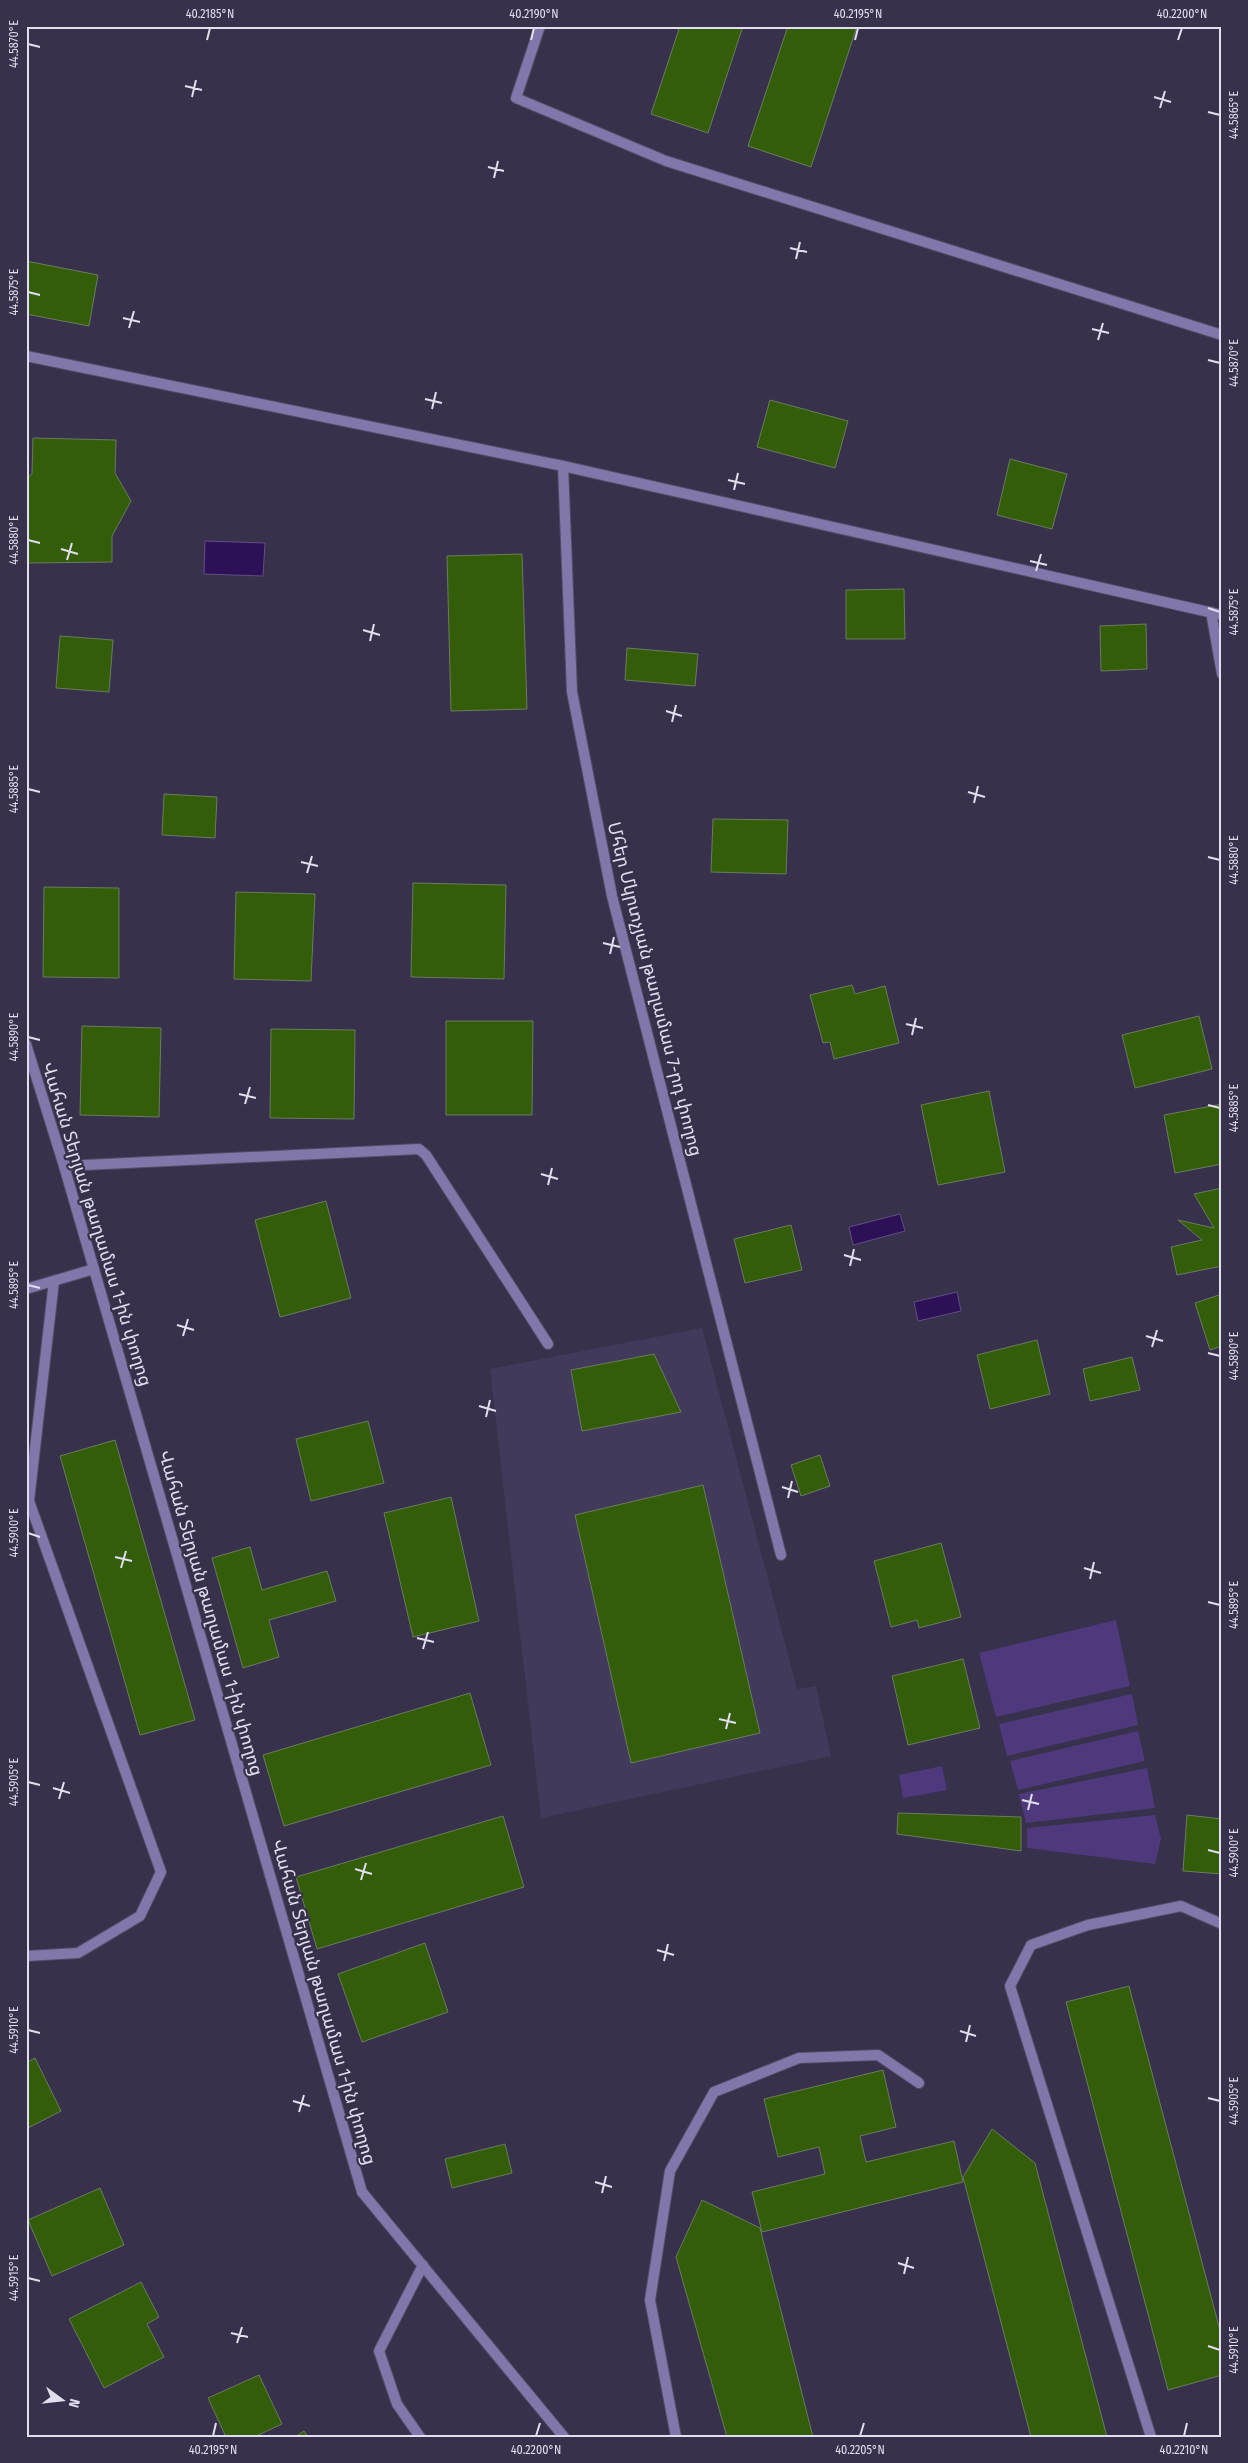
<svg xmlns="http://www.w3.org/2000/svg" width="1248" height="2463" viewBox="0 0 1248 2463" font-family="'Fira Sans Condensed','Noto Sans Armenian',sans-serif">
<rect width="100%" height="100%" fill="#37314b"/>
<!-- built -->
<path fill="#423a5a" d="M 702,1328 L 797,1689 L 816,1686 L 831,1756 L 541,1818 L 490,1369 Z"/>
<!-- green -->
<path fill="#4e397d" d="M 1116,1620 L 1130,1686 L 996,1717 L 979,1653 Z
M 1132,1694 L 1138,1725 L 1007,1756 L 999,1724 Z
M 1138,1731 L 1145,1761 L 1018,1790 L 1010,1761 Z
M 942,1766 L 947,1790 L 903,1798 L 899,1775 Z
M 1147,1768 L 1155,1808 L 1026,1823 L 1019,1794 Z
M 1155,1815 L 1161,1839 L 1155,1864 L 1027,1848 L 1027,1828 Z"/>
<!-- water -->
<path fill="#2c1157" stroke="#624e84" d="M 205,541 L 265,543 L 263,576 L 204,574 Z
M 900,1214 L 905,1231 L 853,1245 L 849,1227 Z
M 957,1292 L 961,1311 L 918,1321 L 914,1302 Z"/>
<!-- building -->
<path fill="#335d08" stroke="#6b7b61" d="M 680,26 L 743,26 L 708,133 L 651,114 Z
M 788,26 L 857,26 L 811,167 L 748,146 Z
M 26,261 L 98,275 L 89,326 L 26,314 Z
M 770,400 L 848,421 L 835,468 L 757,447 Z
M 33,438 L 116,440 L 115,473 L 131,501 L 112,536 L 112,562 L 28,563 L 26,479 L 32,474 Z
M 1010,459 L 1067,474 L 1052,529 L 997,515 Z
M 522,554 L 527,709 L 451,711 L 447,556 Z
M 904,589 L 905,639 L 846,639 L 846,590 Z
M 1146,624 L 1147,669 L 1101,671 L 1100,626 Z
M 60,636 L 113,640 L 109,692 L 56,688 Z
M 627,648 L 698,654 L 695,686 L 625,680 Z
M 164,794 L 217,797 L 215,838 L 162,835 Z
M 713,819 L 788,820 L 786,874 L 711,872 Z
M 413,883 L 506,885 L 504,979 L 411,977 Z
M 44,887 L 119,888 L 119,978 L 43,977 Z
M 236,892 L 315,894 L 311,981 L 234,979 Z
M 852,985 L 855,994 L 885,986 L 899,1043 L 834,1059 L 830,1042 L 823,1043 L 810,995 Z
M 1199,1016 L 1212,1069 L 1135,1088 L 1122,1035 Z
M 446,1021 L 533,1021 L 532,1115 L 446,1115 Z
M 82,1026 L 161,1028 L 159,1117 L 80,1115 Z
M 271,1029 L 355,1030 L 354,1119 L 270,1118 Z
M 989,1091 L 1005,1172 L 938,1185 L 921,1105 Z
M 1222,1104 L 1222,1164 L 1175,1173 L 1164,1115 Z
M 1222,1188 L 1222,1266 L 1177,1275 L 1171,1247 L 1202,1240 L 1178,1220 L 1214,1228 L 1194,1194 Z
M 326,1201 L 351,1298 L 280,1317 L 255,1220 Z
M 791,1225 L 802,1270 L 745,1283 L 734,1239 Z
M 1222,1294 L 1222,1346 L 1210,1350 L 1195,1303 Z
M 1037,1340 L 1050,1394 L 990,1409 L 977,1355 Z
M 654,1354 L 681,1412 L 582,1431 L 571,1370 Z
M 1132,1357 L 1140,1390 L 1090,1401 L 1083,1369 Z
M 368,1421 L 384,1483 L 311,1501 L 296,1439 Z
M 115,1440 L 195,1720 L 140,1735 L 60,1456 Z
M 820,1455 L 830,1486 L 801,1496 L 791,1465 Z
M 703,1485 L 760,1733 L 631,1763 L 575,1515 Z
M 451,1497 L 479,1621 L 413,1637 L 384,1513 Z
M 941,1543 L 961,1617 L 919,1628 L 917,1620 L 891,1627 L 874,1561 Z
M 250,1547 L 262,1590 L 327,1571 L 336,1601 L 269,1620 L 279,1657 L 243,1668 L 212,1558 Z
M 963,1659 L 980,1728 L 908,1745 L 892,1676 Z
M 470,1693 L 491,1765 L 284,1826 L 263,1755 Z
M 898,1813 L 1021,1817 L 1021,1851 L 897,1834 Z
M 1187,1815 L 1222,1819 L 1222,1874 L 1183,1871 Z
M 503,1816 L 524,1887 L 317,1949 L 296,1877 Z
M 425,1943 L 448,2012 L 362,2042 L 338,1974 Z
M 1129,1986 L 1222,2338 L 1222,2375 L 1168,2390 L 1066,2002 Z
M 35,2058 L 61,2111 L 26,2129 L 26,2063 Z
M 883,2070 L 896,2127 L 860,2136 L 866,2162 L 954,2141 L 963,2182 L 762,2232 L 752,2192 L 825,2174 L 819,2147 L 778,2157 L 764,2099 Z
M 992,2129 L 1035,2163 L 1107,2437 L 1031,2437 L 963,2177 Z
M 505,2144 L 512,2173 L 452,2188 L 445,2159 Z
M 100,2188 L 124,2245 L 52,2276 L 28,2220 Z
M 702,2200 L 760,2228 L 813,2437 L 727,2437 L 676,2257 Z
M 141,2282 L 159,2317 L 147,2324 L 164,2357 L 104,2388 L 69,2319 Z
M 259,2375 L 282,2424 L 254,2437 L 226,2437 L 208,2398 Z
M 304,2431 L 308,2437 L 295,2437 Z"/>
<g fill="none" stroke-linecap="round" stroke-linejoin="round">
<!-- lane casing -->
<g stroke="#524d65" stroke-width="12">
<path id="lane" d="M 540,26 L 516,98 L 666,161 L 1222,335
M 64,1166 L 419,1149 L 426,1155 L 548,1344
M 26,1289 L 94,1269
M 26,1956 L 78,1953 L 140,1916 L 161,1872 L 29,1501 L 54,1281
M 362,2192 L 564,2437
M 420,2437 L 397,2404 L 379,2351 L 423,2265
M 676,2437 L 650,2300 L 670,2171 L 714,2092 L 799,2058 L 878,2055 L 919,2083
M 1151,2437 L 1010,1986 L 1031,1945 L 1088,1925 L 1181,1906 L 1222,1924"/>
</g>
<!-- street casing -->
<g stroke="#524d65" stroke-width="12">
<path id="street" d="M 26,356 L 563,466 L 1222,615
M 563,466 L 572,692 L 612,896 L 781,1555
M 1211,612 L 1222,674
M 26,1044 L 64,1166 L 362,2192"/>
</g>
<!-- lane -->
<use href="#lane" stroke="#8276aa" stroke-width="10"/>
<!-- street -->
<use href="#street" stroke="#8276aa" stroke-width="10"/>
</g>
<!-- ticks -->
<path fill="none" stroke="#e1deee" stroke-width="2" d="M 207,40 L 210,28M 531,40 L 534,28M 855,40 L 858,28M 1178,40 L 1182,28M 28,44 L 40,47M 185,86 L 202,90M 192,97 L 196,80M 1154,97 L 1171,102M 1160,108 L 1165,91M 1208,112 L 1220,115M 488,167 L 504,171M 494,178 L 498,161M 790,248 L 807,252M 796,259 L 800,242M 28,292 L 40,295M 123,318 L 140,322M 129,328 L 134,311M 1092,329 L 1109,333M 1098,340 L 1103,323M 1208,360 L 1220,363M 425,399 L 442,403M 432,409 L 436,392M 728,480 L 745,484M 734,490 L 738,473M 28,540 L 40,543M 61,549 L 78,554M 67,560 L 72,543M 1030,561 L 1047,565M 1036,571 L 1041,554M 1208,608 L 1220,612M 363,630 L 380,635M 370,641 L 374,624M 666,711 L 682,716M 672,722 L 676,705M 28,789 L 40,792M 968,792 L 985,797M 974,803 L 978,786M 1208,857 L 1220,860M 301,862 L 318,866M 307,873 L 312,856M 603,943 L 620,947M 610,954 L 614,937M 906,1024 L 923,1028M 912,1035 L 916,1018M 28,1037 L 40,1040M 239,1094 L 256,1098M 245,1104 L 250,1087M 1208,1105 L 1220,1108M 541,1174 L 558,1179M 548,1185 L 552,1168M 844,1255 L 861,1260M 850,1266 L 854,1249M 28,1285 L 40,1288M 177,1325 L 194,1330M 183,1336 L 188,1319M 1146,1336 L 1163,1341M 1152,1347 L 1157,1330M 1208,1353 L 1220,1356M 479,1406 L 496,1411M 486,1417 L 490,1400M 782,1487 L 798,1492M 788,1498 L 792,1481M 28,1533 L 40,1537M 115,1557 L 132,1561M 121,1568 L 126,1551M 1084,1568 L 1101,1573M 1090,1579 L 1094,1562M 1208,1602 L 1220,1605M 417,1638 L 434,1642M 423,1649 L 428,1632M 719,1719 L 736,1723M 726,1729 L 730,1713M 28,1782 L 40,1785M 53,1788 L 70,1793M 59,1799 L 64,1782M 1022,1800 L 1039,1804M 1028,1810 L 1032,1794M 1208,1850 L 1220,1853M 355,1869 L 372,1874M 361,1880 L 366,1863M 657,1950 L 674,1955M 664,1961 L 668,1944M 28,2030 L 40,2033M 960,2031 L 976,2036M 966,2042 L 970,2025M 1208,2098 L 1220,2101M 293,2101 L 310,2106M 299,2112 L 304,2095M 595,2182 L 612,2187M 602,2193 L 606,2176M 898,2263 L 914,2268M 904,2274 L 908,2257M 28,2278 L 40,2281M 231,2333 L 248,2337M 237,2343 L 242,2327M 1208,2346 L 1220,2350M 213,2436 L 216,2423M 536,2436 L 540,2423M 860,2436 L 864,2423M 1184,2436 L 1187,2423"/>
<g text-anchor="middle" stroke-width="4.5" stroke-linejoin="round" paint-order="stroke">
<!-- street labels -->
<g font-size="18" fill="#e1deee" stroke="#37314b">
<text transform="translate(655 989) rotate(76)" y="6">Մհեր Մկրտչյան թաղամաս 7-րդ փողոց</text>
<text transform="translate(97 1224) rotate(73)" y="6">Վահան Տերյան թաղամաս 1-ին փողոց</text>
<text transform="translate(211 1613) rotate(74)" y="6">Վահան Տերյան թաղամաս 1-ին փողոց</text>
<text transform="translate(324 2002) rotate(74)" y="6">Վահան Տերյան թաղամաս 1-ին փողոց</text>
</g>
</g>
<!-- border -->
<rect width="1248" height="2463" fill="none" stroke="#37314b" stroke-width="55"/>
<!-- north arrow -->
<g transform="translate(62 2400) rotate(105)" stroke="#37314b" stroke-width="4" paint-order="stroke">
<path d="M0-4L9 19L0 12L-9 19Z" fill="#e1deee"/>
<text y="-8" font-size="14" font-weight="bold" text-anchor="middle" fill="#e1deee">N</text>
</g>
<rect x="28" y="28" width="1192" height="2408" fill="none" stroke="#e1deee" stroke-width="2"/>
<g font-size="12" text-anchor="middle" fill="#e1deee">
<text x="210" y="18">40.2185°N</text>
<text x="534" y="18">40.2190°N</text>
<text x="858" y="18">40.2195°N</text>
<text x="1182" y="18">40.2200°N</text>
<text transform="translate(14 44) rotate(-90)" y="4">44.5870°E</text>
<text transform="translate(1234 115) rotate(-90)" y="4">44.5865°E</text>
<text transform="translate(14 292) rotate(-90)" y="4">44.5875°E</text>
<text transform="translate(1234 363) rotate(-90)" y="4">44.5870°E</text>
<text transform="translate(14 540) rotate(-90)" y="4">44.5880°E</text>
<text transform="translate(1234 612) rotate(-90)" y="4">44.5875°E</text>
<text transform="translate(14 789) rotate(-90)" y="4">44.5885°E</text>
<text transform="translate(1234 860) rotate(-90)" y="4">44.5880°E</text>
<text transform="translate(14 1037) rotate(-90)" y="4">44.5890°E</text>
<text transform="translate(1234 1108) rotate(-90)" y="4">44.5885°E</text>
<text transform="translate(14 1285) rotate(-90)" y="4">44.5895°E</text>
<text transform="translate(1234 1356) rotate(-90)" y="4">44.5890°E</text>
<text transform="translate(14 1533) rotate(-90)" y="4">44.5900°E</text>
<text transform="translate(1234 1605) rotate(-90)" y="4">44.5895°E</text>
<text transform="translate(14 1782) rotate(-90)" y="4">44.5905°E</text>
<text transform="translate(1234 1853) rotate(-90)" y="4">44.5900°E</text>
<text transform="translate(14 2030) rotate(-90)" y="4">44.5910°E</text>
<text transform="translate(1234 2101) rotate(-90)" y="4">44.5905°E</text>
<text transform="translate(14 2278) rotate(-90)" y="4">44.5915°E</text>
<text transform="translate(1234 2350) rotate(-90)" y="4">44.5910°E</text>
<text x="213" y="2454">40.2195°N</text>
<text x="536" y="2454">40.2200°N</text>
<text x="860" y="2454">40.2205°N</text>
<text x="1184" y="2454">40.2210°N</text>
</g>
</svg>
